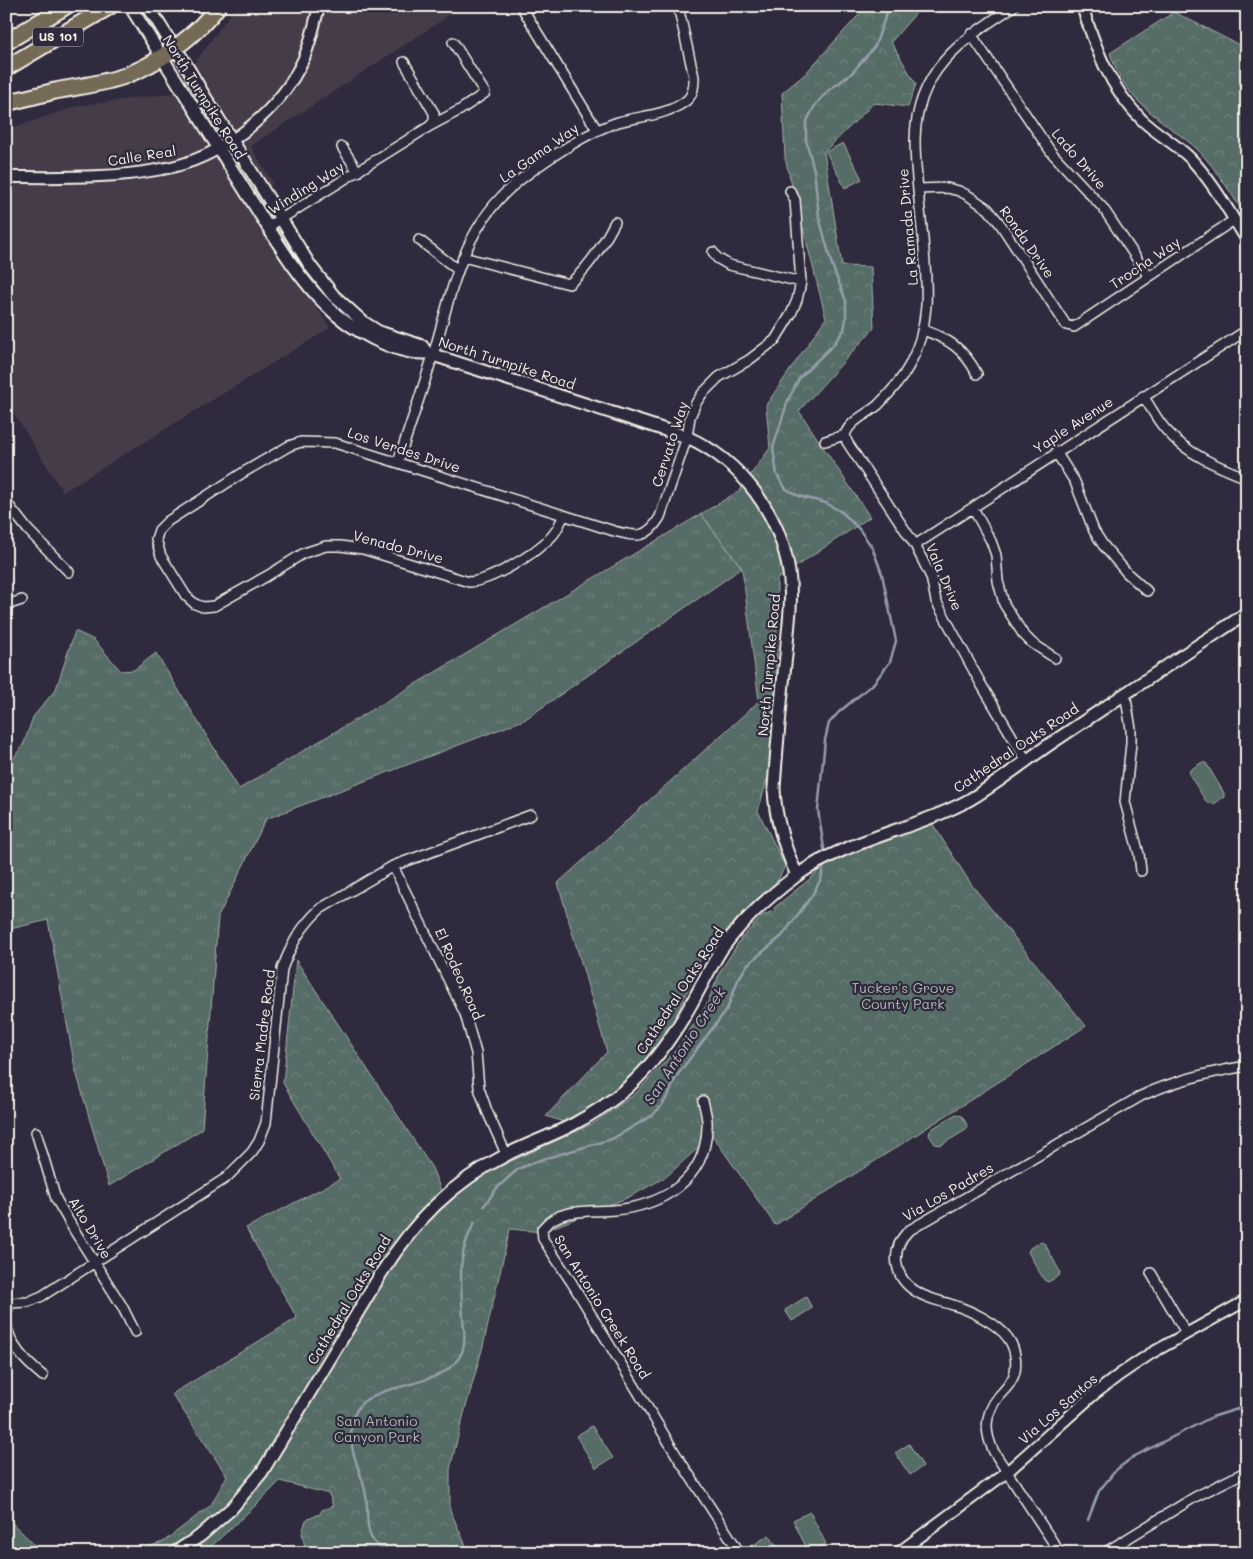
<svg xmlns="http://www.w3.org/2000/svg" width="1253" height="1559" viewBox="0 0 1253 1559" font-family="Mali,sans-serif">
<defs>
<pattern id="grass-tufts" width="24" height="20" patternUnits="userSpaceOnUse" patternTransform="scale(1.25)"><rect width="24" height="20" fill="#566c66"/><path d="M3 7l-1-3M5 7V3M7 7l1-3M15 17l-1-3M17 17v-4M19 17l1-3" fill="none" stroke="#6f817c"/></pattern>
<pattern id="forest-crowns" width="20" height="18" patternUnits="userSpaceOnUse" patternTransform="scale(1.25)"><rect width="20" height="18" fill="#566c66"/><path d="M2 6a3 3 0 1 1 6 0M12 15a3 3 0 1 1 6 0" fill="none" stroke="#6f817c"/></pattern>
</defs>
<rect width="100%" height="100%" fill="#2f2a3d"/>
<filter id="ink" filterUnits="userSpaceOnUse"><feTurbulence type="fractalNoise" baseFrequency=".02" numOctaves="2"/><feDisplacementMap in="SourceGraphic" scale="10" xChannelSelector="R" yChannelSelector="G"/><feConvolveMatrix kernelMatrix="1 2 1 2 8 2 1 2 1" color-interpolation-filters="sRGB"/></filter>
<g filter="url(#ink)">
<!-- built -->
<path fill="#453b49" d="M 236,6 L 453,6 L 456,11 L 251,146 L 273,183 L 249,206 L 330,328 L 63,492 L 6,401 L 6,259 L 8,258 L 6,256 L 6,130 L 77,106 L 173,93 Z"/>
<!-- grass -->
<path fill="url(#grass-tufts)" stroke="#a5aea7" d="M 701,514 L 742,568 L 524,720 L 266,819 L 218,917 L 202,1129 L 109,1186 L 75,1068 L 48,920 L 6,930 L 6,769 L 24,743 L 33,717 L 56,689 L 75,631 L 94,640 L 121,671 L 134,670 L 156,653 L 239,789 Z"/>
<!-- forest -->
<path fill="url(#forest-crowns)" stroke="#a5aea7" d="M 867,6 L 922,6 L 891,42 L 916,84 L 908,107 L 874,103 L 824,152 L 842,266 L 871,267 L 874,328 L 799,411 L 870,517 L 777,579 L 777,745 L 758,811 L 785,866 L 778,880 L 700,960 L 663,1048 L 572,1125 L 546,1116 L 607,1052 L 558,883 L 759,701 L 742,568 L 701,514 L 739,491 L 770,448 L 766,405 L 826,318 L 785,158 L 782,93 L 804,75 Z
M 1174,12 L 1247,49 L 1247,219 C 1232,195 1218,171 1198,150 C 1191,143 1182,137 1174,131 C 1142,106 1123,93 1110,53 Z
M 932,823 L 971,884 L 1086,1026 L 775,1225 L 712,1135 L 666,1177 L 629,1197 L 542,1232 L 510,1229 L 483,1346 L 460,1428 L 450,1469 L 450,1510 L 467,1548 L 475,1553 L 306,1552 L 302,1533 L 306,1520 L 320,1514 L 322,1510 L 333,1506 L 329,1494 L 280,1481 L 256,1505 L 204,1553 L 129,1553 L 163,1542 L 211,1505 L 227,1476 L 172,1394 L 297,1318 L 246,1228 L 340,1179 L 283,1083 L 296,960 L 432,1168 L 442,1193 L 469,1172 L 490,1171 L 594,1123 L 635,1094 L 677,1049 L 706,1006 L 721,970 L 741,939 L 763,915 L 774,911 L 775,912 L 774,908 L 811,878 L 824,865 L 832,861 Z
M 6,1517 L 43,1553 L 6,1553 Z"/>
<!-- garden -->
<path fill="#566c66" stroke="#a5aea7" d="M 843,143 L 862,179 L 845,188 L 826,152 Z
M 1201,763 L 1206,763 L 1224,793 L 1224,797 L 1214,804 L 1207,803 L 1189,774 L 1190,770 Z
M 956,1114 L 962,1116 L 967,1125 L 966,1130 L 941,1145 L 935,1144 L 929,1135 L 930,1130 Z
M 1041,1242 L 1045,1244 L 1060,1272 L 1059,1276 L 1048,1282 L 1044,1280 L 1028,1252 L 1030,1248 Z
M 806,1297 L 812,1308 L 792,1321 L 785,1310 Z
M 592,1426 L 613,1458 L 596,1468 L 576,1436 Z
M 909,1444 L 923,1466 L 910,1475 L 895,1453 Z
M 810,1512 L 826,1544 L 809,1553 L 793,1520 Z
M 769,1535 L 782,1553 L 757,1553 L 752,1546 Z"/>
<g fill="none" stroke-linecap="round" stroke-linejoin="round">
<!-- stream -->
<path stroke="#959eaa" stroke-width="2.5" d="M 825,855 L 818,810 L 825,740 L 829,723 L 839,712 L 873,684 L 890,662 L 896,641 L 882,574 L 872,547 L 859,529 L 843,513 L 826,503 L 799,496 L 786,489 L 777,475 L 773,448 L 788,400 L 800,377 L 833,345 L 844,330 L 846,318 L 846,301 L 832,265 L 819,217 L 814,170 L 806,140 L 806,123 L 815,105 L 828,91 L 851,74 L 875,46 L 889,6
M 484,1206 L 497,1188 L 518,1169 L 540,1160 L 612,1139 L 653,1115 L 662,1105 L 670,1092 L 676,1077 L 727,1009 L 738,980 L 747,965 L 782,936 L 811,897 L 821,879 L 824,863
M 1088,1520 L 1099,1491 L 1116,1470 L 1133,1457 L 1212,1417 L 1247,1406
M 395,1553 C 368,1547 367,1531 367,1507 C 367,1476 346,1456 352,1422 C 354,1414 357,1408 363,1402 C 390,1381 448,1387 462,1352 C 466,1340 464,1330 463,1318 C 461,1283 456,1254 475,1222"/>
<!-- minor casing -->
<g stroke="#f4f1e8" stroke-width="12">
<path id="minor" d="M 521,6 L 597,130
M 784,6 L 784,8
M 971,34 L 1051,152 L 1103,208 L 1149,277
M 430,126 L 460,110 L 485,93 L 453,42
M 342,147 L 358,172
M 918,189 L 947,188 L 959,191 L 969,196 L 988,209 L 1001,225 L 1066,325 L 1074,327 L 1234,220
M 268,227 L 430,126 L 434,121 L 434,113 L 404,62
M 419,240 L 458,270
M 713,252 L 717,258 L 729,265 L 801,282
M 463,257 L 569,284 C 589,268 603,245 615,222
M 923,330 C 949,339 964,349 977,374
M 1143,396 C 1151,407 1157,421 1167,431 C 1187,454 1219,467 1247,478
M 845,435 C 849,421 868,414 878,405 C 890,393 901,381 909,366 C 932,323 927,285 923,239 C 920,206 915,173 915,140 C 916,70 961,41 1014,6
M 845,435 L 847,442 L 915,545 L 931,577 L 936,601 L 981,684 L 1026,760
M 825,441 L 845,435
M 1056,452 L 1075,482 L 1094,531 L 1103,545 L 1127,573 L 1147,591
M 398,462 C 410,426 422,391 433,355 C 452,292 462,228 515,184 C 540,163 587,132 618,122 C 640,116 663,116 683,103 C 693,97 694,88 694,77 L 678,6
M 6,502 L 28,530 L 69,572
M 973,508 L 991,541 L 996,555 L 998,581 L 1004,604 L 1023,634 L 1032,643 L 1055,658
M 564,516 C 560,522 557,531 552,536 C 536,553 492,581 469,582 L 363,549 L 340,546 L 326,546 L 304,553 L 267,576 L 214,606 L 203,607 L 195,604 L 186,596 L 161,556 L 156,539 L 159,530 L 168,521 L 244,472 L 289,446 L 301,442 L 335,443 L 614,531 C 637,537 647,539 660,517 L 687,437 L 690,417 L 696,403 L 702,394 L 719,377 L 749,360 L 775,340 L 791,314 L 797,300 L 801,282 L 795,200 L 790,191
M 915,545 L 1247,330
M 6,605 L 22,600
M 1125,693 L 1131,729 L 1131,743 L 1125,802 L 1139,854 L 1141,871
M 393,866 L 465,1014 L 476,1053 L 479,1088 L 487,1111 L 506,1154
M 703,1101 C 705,1109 708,1119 707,1127 C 706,1180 662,1206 614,1210 C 590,1212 559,1207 542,1229 L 543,1239 L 572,1283 L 677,1456 L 740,1553
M 36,1132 L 56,1199 L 74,1230 L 122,1306 L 135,1332
M 1151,1273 L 1186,1333
M 6,1302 L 9,1303 L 28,1302 L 42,1296 L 226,1178 L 252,1152 L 259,1141 L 266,1123 L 282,969 C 292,943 300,928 320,909 L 393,866 L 531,815
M 6,1316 L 9,1303
M 6,1322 C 9,1346 26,1362 43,1376
M 1060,1553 L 994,1452 C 984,1432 984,1414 999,1396 C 1003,1391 1008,1387 1011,1381 C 1019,1369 1016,1349 1008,1338 C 997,1323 970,1310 953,1305 C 941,1301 927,1299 917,1292 C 893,1278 890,1250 908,1231 L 1141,1096 C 1175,1080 1210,1072 1247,1066
M 1104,1553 L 1195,1497 L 1247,1471"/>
</g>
<!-- tertiary casing -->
<g stroke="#f4f1e8" stroke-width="14">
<path id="tertiary" d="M 1082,6 C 1096,49 1109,87 1142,120 C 1157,134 1176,144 1190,158 C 1213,182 1229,212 1247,240
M 6,177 C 58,177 111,179 162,169 C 221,159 280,112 304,58 C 311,41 315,23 319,6
M 898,1553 L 1007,1472 L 1093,1395 L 1119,1375 L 1150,1354 L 1247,1300"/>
</g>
<!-- secondary casing -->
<g stroke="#f4f1e8" stroke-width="15">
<path id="secondary" d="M 130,6 C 169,68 207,130 246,192 C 271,231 294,274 327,306 C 349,329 395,355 427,353 L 687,437 C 741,461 780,514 789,572 C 793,599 788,628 786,655 C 781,700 777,744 774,788 C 775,820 784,847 797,875
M 148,6 L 174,48 L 182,58 L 205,97 L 311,267 L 333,295 L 363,322 L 379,332 L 422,346 L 427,353
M 174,1553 L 200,1536 L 232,1508 L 262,1472 L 382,1272 C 415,1221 451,1183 506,1155 C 527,1144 551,1136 572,1125 C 591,1115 611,1102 627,1088 C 655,1063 676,1032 694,999 C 703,983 711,966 721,950 C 741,922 768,897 796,876 C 847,839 914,830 969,800 C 1000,782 1027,759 1056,740 C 1120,697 1183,655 1247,613"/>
</g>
<!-- motorway casing -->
<g stroke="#f4f1e8" stroke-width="19">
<path id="motorway" d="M 6,42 L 66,6
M 6,68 L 110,6
M 6,103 C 22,99 39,95 55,91 C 79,86 104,84 127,75 C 159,63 198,34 218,6"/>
</g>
<!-- minor -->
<use href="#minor" stroke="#2f2a3d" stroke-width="9"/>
<!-- tertiary -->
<use href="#tertiary" stroke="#2f2a3d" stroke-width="10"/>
<!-- secondary -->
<use href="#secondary" stroke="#2f2a3d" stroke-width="11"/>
<!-- motorway -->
<use href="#motorway" stroke="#756b55" stroke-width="15"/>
</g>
</g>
<g text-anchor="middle" stroke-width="4.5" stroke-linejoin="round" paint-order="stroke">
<!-- shield labels -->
<rect fill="#2f2a3d" stroke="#b9b5b5" stroke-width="1" x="33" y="27.5" width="50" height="19" rx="4"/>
<g font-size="12" font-weight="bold" fill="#f4f1e8">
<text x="58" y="41">US 101</text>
</g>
<!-- street labels -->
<g font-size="14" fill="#f4f1e8" stroke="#2f2a3d">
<text transform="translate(204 97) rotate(58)" y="5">North Turnpike Road</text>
<text transform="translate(539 153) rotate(-35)" y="5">La Gama Way</text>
<text transform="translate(142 156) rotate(-9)" y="5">Calle Real</text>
<text transform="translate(1079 159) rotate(49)" y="5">Lado Drive</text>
<text transform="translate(306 188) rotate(-32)" y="5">Winding Way</text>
<text transform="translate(908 227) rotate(-95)" y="5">La Ramada Drive</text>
<text transform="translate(1027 242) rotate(55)" y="5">Ronda Drive</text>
<text transform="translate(1145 263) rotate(-34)" y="5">Trocha Way</text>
<text transform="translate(507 363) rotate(18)" y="5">North Turnpike Road</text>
<text transform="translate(1073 425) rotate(-33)" y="5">Yaple Avenue</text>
<text transform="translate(670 444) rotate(-72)" y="5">Cervato Way</text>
<text transform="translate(404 450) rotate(18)" y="5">Los Verdes Drive</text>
<text transform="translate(398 547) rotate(15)" y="5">Venado Drive</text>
<text transform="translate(944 577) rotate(67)" y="5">Vala Drive</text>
<text transform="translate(769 665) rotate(-85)" y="5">North Turnpike Road</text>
<text transform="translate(1016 748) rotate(-34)" y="5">Cathedral Oaks Road</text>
<text transform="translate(459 974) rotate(66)" y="5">El Rodeo Road</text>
<text transform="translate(680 991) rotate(-57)" y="5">Cathedral Oaks Road</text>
<text transform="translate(262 1035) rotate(-83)" y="5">Sierra Madre Road</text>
<text transform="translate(948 1192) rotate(-30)" y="5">Via Los Padres</text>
<text transform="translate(90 1228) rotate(59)" y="5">Alto Drive</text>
<text transform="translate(349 1300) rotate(-59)" y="5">Cathedral Oaks Road</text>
<text transform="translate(602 1307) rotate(58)" y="5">San Antonio Creek Road</text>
<text transform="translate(1058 1409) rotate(-41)" y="5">Via Los Santos</text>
</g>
<!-- park labels -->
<g font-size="14" fill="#adb5ae" stroke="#2f2a3d">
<text x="903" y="993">Tucker's Grove<tspan x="903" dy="16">County Park</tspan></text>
<text x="377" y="1426">San Antonio<tspan x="377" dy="16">Canyon Park</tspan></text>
</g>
<!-- water labels -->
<g font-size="15" font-style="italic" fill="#b5b9be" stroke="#2f2a3d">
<text transform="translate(685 1046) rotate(-57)" y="5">San Antonio Creek</text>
</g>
</g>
<!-- margin -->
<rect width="1253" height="1559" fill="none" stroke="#2f2a3d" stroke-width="25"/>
<rect x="12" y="12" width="1228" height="1534" fill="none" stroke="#f4f1e8" stroke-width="2" filter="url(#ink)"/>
</svg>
